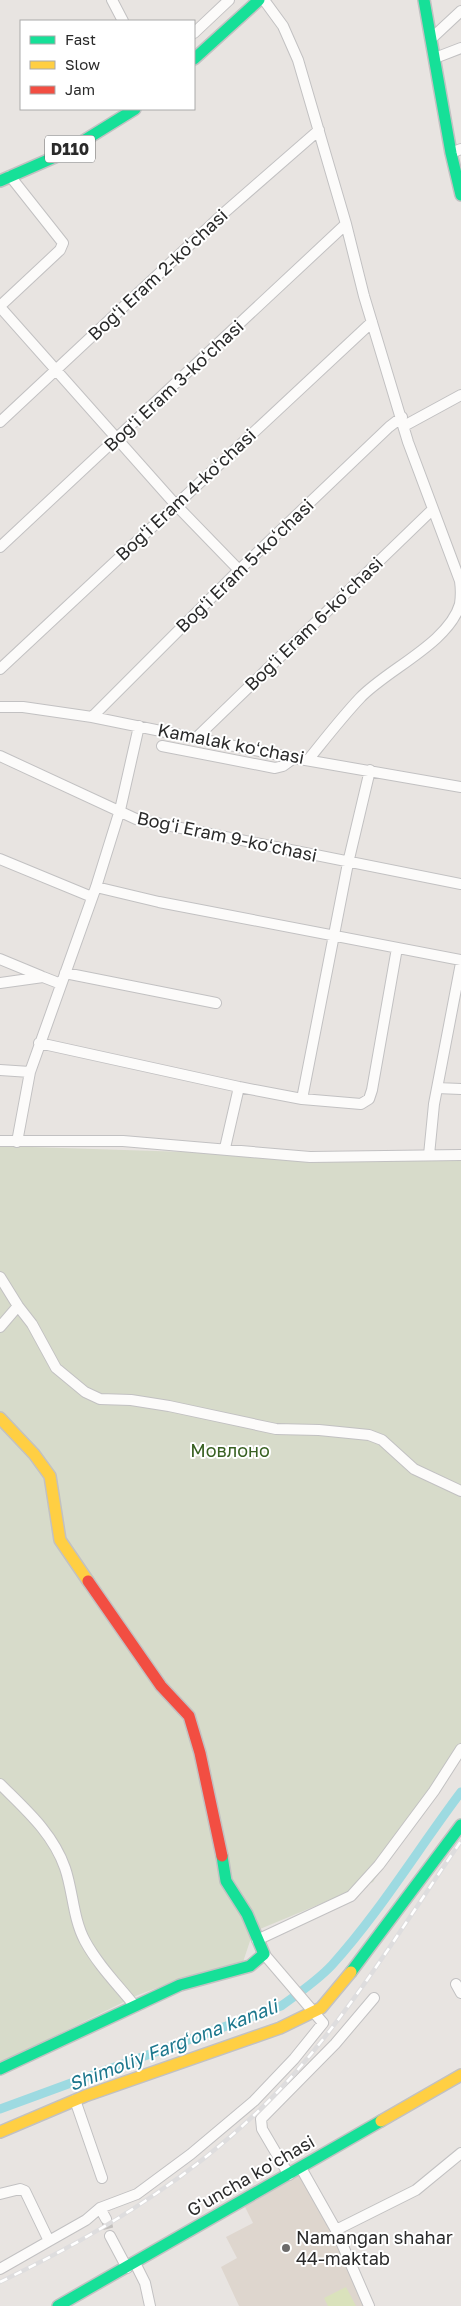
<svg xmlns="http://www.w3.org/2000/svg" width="461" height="2306" viewBox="0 0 461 2306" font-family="'Golos Text',sans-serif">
<rect width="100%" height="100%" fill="#e8e4e1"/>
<!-- education -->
<path fill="#ded6ce" d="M 302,2173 L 327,2219 L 365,2306 L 239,2306 L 221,2267 L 237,2258 L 226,2237 L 253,2223 L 245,2207 Z"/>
<!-- cemetery -->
<path fill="#d7dbca" d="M 0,1146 L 370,1158 L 461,1154 L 461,1743 L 373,1882 L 253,1932 L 242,1965 L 192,1975 L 138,1995 L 0,2063 Z"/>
<!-- pitch -->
<path fill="#dae2bc" d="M 346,2287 L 356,2306 L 328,2306 L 324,2298 Z"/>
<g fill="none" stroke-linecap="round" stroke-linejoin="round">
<!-- canal -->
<path stroke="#9ddae1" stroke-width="9" d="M 0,2109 L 281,2006 C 299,1993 317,1981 332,1965 C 380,1912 418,1849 461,1792"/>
<!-- street-tunnel -->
<path stroke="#c2bfbc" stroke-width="10" stroke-dasharray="10 5" stroke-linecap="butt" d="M 106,2219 L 110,2236"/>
<!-- street casing -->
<g stroke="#c2c1c2" stroke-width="12">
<path id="street" d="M 112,0 L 123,21
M 264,0 L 283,26 L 298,60 L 346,224 L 364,296 L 408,442 L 460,581 C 461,588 461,597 460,604 C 449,643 386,670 360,698 C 342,717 325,739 308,760
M 194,33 L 229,0
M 432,38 L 461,11
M 435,58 L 461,48
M 451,153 L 461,149
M 0,306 L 60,250 L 63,243 L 10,176
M 0,307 L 175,504 L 239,570
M 0,422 L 225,212 L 319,130
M 404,426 L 461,395
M 0,547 L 346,224
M 0,669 L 372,322
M 0,707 L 23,707 L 92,717 L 294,758 L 461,787
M 92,717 L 239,570 L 389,427 L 402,417
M 196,738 L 432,510
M 162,746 L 275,768 L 283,766 L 294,758
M 0,756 L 136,819 L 461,884
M 0,859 L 92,897
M 96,887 L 159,902 L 461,960
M 0,959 L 41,976
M 65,973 L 216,1003
M 0,983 L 43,977 L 61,984
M 39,1043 L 239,1087 L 302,1099 L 361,1104 L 369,1099 L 372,1090 L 397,948
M 0,1070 L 30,1072
M 437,1088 L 461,1089
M 302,1099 L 348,863 L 370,770
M 0,1141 L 123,1141 L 310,1157 L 461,1155
M 17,1142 L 30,1072 L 96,887 L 120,810 L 139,726
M 225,1148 L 239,1087
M 429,1155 L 434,1104 L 461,963
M 0,1277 L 18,1306
M 0,1327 L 18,1306 L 32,1324 L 56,1368 L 85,1392 L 100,1399 L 131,1400 L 169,1406 L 276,1429 L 319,1430 L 369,1435 L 382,1440 L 414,1469 L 461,1491
M 0,1784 C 25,1809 53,1833 65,1868 C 73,1891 73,1919 85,1941 C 98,1965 117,1984 134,2005
M 257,1940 L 351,1896 L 379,1865 L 434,1791 L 461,1749
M 456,1984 L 461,1993
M 75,2100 L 102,2178
M 301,2168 L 336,2230 L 369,2306
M 289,2175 L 262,2129 L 261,2119 L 335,2044 L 374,1998
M 0,2194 L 20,2189 L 25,2191 L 49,2241 L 0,2269
M 106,2219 L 100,2208 L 137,2194 L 191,2154 L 254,2101 L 294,2059 L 323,2023 L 264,1954
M 336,2230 L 416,2190 L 461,2153
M 110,2236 L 127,2268
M 49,2241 L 86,2220 L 100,2208
M 135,2263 L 145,2283 L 150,2306"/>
</g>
<!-- fast casing -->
<g stroke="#c2c1c2" stroke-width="14">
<path id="fast" d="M 424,0 L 451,153 L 461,195
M 194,59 L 259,0
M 0,181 L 64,153 L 135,109
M 351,1972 L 461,1825
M 0,2069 L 180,1985 L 250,1966 L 264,1954 L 247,1914 L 226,1881 L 222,1856
M 58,2306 L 381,2121"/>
</g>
<!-- slow casing -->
<g stroke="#c2c1c2" stroke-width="14">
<path id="slow" d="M 0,1418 L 34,1454 L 50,1476 L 60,1540 L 88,1581
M 381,2121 L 461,2075
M 0,2132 L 85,2096 L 280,2028 L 321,2008 L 351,1972"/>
</g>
<!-- jam casing -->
<g stroke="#c2c1c2" stroke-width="14">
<path id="jam" d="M 88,1581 L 161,1686 L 189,1716 L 200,1753 L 222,1856"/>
</g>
<!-- street -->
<use href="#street" stroke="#fcfbfa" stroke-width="10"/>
<!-- fast -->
<use href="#fast" stroke="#16e098" stroke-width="11"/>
<!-- slow -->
<use href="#slow" stroke="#ffcf43" stroke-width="11"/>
<!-- jam -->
<use href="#jam" stroke="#f24e42" stroke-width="11"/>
<!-- rail casing -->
<g stroke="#deddde" stroke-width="4.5">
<path id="rail" d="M 0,2282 C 104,2232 204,2171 284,2085 C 349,2015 406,1921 461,1841"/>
</g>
<!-- rail -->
<use href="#rail" stroke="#fff" stroke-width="2.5" stroke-dasharray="8" stroke-linecap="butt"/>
</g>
<!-- markers -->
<circle fill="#6c6b6a" stroke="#fff" stroke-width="2" cx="286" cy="2248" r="5"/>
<g text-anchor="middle" stroke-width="4" stroke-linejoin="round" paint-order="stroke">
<!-- shield labels -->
<rect fill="#fff" stroke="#6a6a6a" stroke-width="1" x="45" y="135.5" width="50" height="27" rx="4"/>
<g font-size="16" font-weight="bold" fill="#2a2a2a">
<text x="70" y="155">D110</text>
</g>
<!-- street labels -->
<g font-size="18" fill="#2a2a2a" stroke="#fff">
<text transform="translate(158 275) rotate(-43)" y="6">Bogʻi Eram 2-koʻchasi</text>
<text transform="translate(174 386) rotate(-43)" y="6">Bogʻi Eram 3-koʻchasi</text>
<text transform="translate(186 495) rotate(-43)" y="6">Bogʻi Eram 4-koʻchasi</text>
<text transform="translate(245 566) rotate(-44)" y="6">Bogʻi Eram 5-koʻchasi</text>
<text transform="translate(314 624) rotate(-44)" y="6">Bogʻi Eram 6-koʻchasi</text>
<text transform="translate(231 744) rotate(11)" y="6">Kamalak koʻchasi</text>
<text transform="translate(227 837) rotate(12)" y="6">Bogʻi Eram 9-koʻchasi</text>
<text transform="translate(251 2176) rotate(-30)" y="6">G'uncha ko'chasi</text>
</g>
<!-- park labels -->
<g font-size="18" fill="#386022" stroke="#fff">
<text x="230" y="1457">Мовлоно</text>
</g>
<!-- poi labels -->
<g font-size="18" fill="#2a2a2a" stroke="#fff" text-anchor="start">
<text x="296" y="2244">Namangan shahar<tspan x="296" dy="21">44-maktab</tspan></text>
</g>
<!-- water labels -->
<g font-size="19" font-style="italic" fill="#1c778d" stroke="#fff">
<text transform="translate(173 2045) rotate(-21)" y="7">Shimoliy Fargʻona kanali</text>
</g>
</g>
<!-- legend -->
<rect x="20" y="20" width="175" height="90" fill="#ffffff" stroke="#aaaaaa"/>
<rect x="30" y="36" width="25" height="8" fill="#16e098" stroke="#aaaaaa"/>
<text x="65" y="45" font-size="15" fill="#2a2a2a">Fast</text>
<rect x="30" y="61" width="25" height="8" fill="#ffcf43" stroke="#aaaaaa"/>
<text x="65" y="70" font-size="15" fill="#2a2a2a">Slow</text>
<rect x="30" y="86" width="25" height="8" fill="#f24e42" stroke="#aaaaaa"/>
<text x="65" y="95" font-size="15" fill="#2a2a2a">Jam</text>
</svg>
